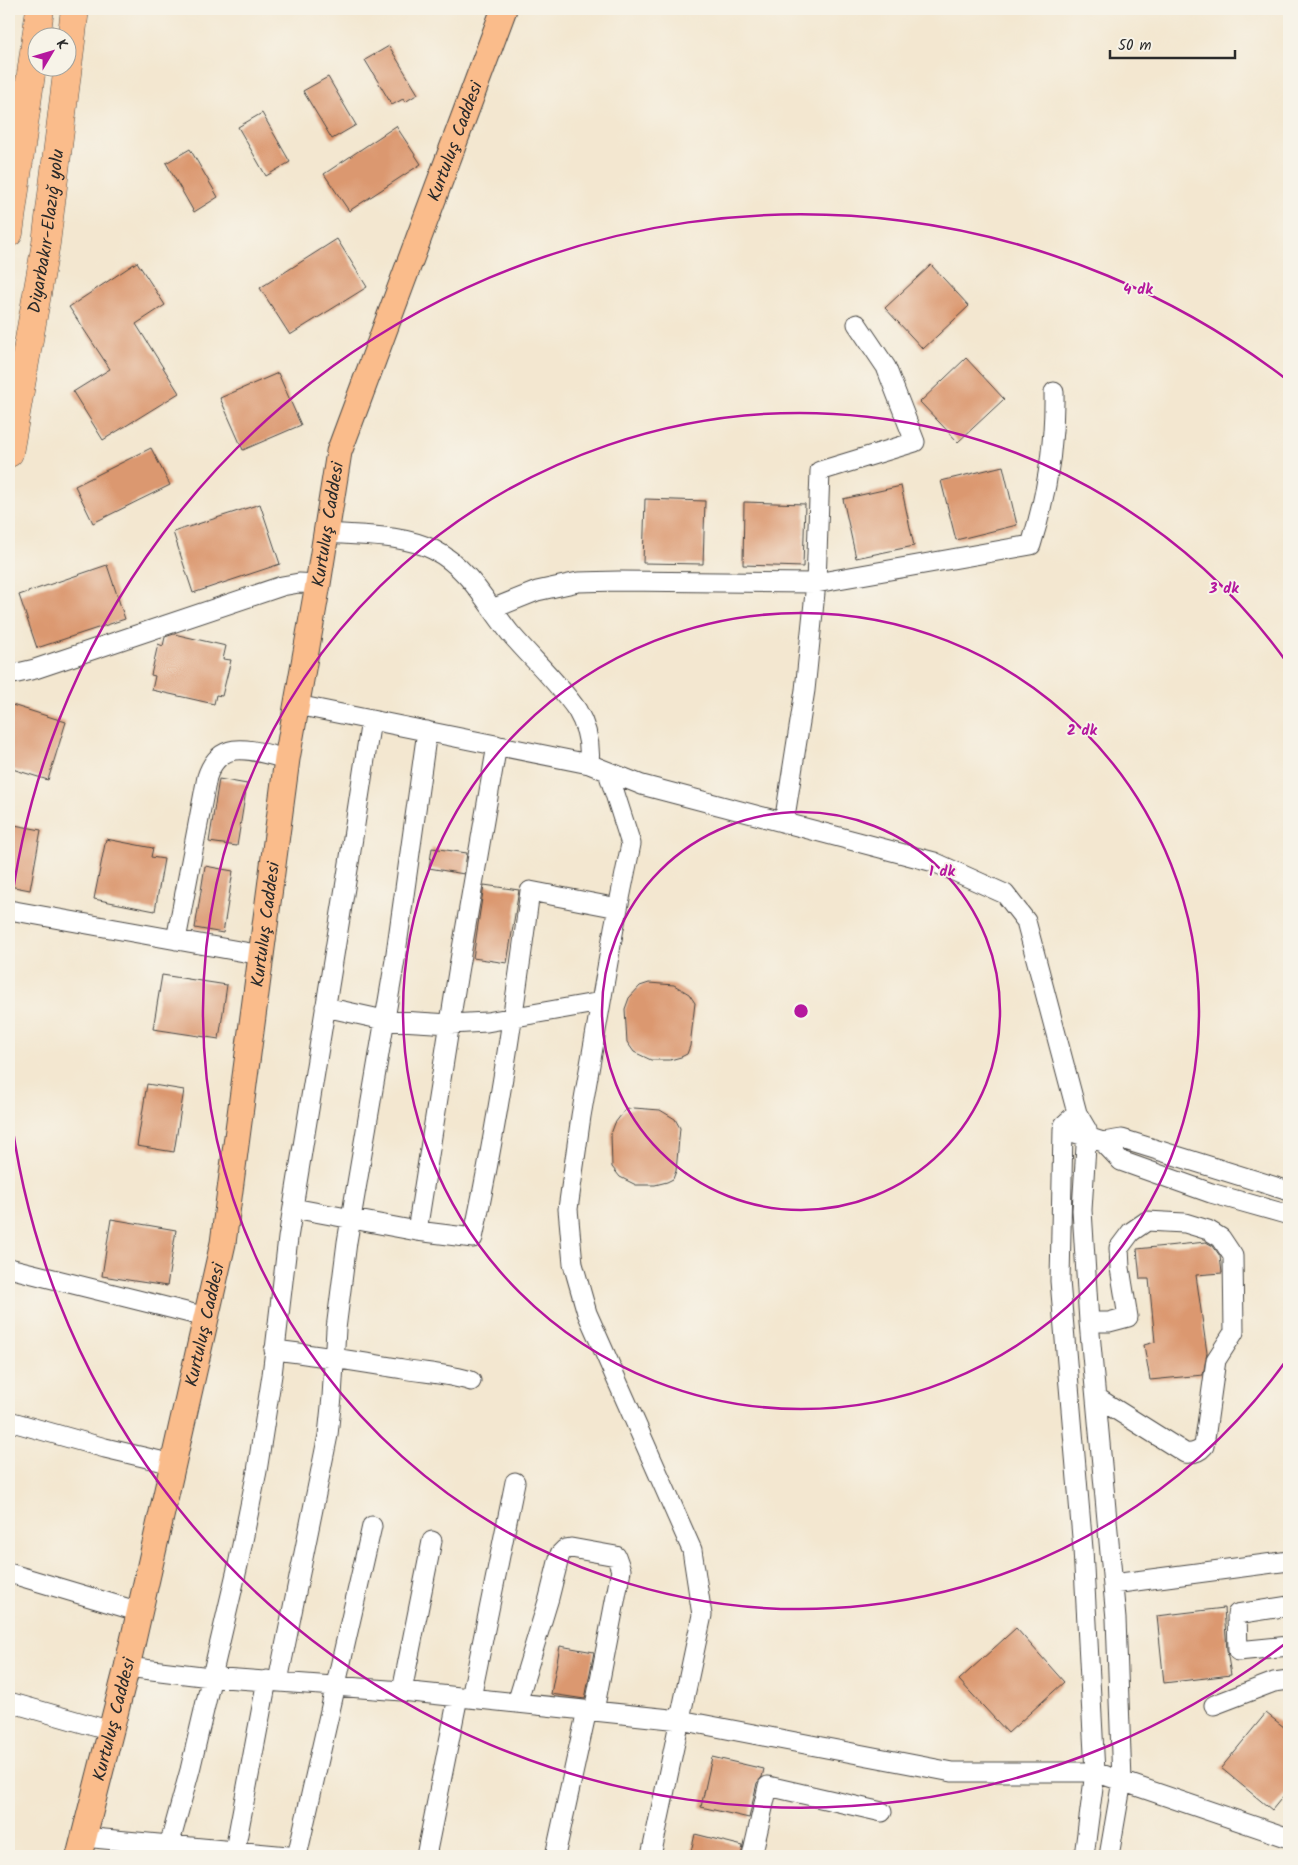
<svg xmlns="http://www.w3.org/2000/svg" width="1298" height="1865" viewBox="0 0 1298 1865" font-family="Kalam,sans-serif">
<rect width="100%" height="100%" fill="#f7f3e8"/>
<filter id="ink" filterUnits="userSpaceOnUse"><feTurbulence type="fractalNoise" baseFrequency=".02" numOctaves="2"/><feDisplacementMap in="SourceGraphic" scale="10" xChannelSelector="R" yChannelSelector="G"/><feConvolveMatrix kernelMatrix="1 2 1 2 8 2 1 2 1" color-interpolation-filters="sRGB"/></filter>
<filter id="wash" filterUnits="userSpaceOnUse"><feTurbulence type="fractalNoise" baseFrequency=".0096" numOctaves="4" result="noise"/><feDisplacementMap in="SourceGraphic" scale="20" xChannelSelector="R" yChannelSelector="G"/><feGaussianBlur stdDeviation="1.12" result="paint"/><feColorMatrix in="noise" values="0 0 0 0 0 0 0 0 0 0 0 0 0 0 0 0 0 1.4 0 .05"/><feComposite in="paint" operator="in"/></filter>
<g filter="url(#wash)">
<rect width="100%" height="100%" fill="#f3e7d0"/>
<g id="blocks">
<!-- building -->
<path fill="#db9870" d="M 389,46 L 418,94 L 405,102 L 403,99 L 392,105 L 365,60 Z
M 328,77 L 356,125 L 332,139 L 303,91 Z
M 262,113 L 290,162 L 266,176 L 238,127 Z
M 396,126 L 421,164 L 349,211 L 324,174 Z
M 190,149 L 218,197 L 194,212 L 166,163 Z
M 337,239 L 367,287 L 290,335 L 260,288 Z
M 137,262 L 165,305 L 136,324 L 179,393 L 103,440 L 73,392 L 110,369 L 69,307 Z
M 931,265 L 969,306 L 923,349 L 885,308 Z
M 966,358 L 1004,399 L 958,442 L 920,402 Z
M 278,373 L 301,425 L 243,450 L 220,398 Z
M 151,448 L 170,485 L 93,523 L 75,486 Z
M 1003,466 L 1017,525 L 956,540 L 941,481 Z
M 901,486 L 914,546 L 856,558 L 843,499 Z
M 645,499 L 705,501 L 703,564 L 643,563 Z
M 744,502 L 805,504 L 803,567 L 743,565 Z
M 260,504 L 280,564 L 193,593 L 173,532 Z
M 107,565 L 125,619 L 37,648 L 19,595 Z
M 174,634 L 226,646 L 223,659 L 231,660 L 222,696 L 216,695 L 214,704 L 152,690 L 155,676 L 151,675 L 158,644 L 163,646 L 165,637 Z
M 9,704 L 66,722 L 48,780 L 9,768 Z
M 219,779 L 247,784 L 237,846 L 209,842 Z
M 9,824 L 41,830 L 30,890 L 9,886 Z
M 106,839 L 153,848 L 151,857 L 164,859 L 155,911 L 94,899 Z
M 432,848 L 467,853 L 464,874 L 429,868 Z
M 205,866 L 233,871 L 223,933 L 195,928 Z
M 484,885 L 519,890 L 507,963 L 473,958 Z
M 162,975 L 227,985 L 219,1039 L 153,1029 Z
M 649,983 L 674,985 L 689,994 L 695,1003 L 690,1046 L 687,1054 L 681,1057 L 670,1060 L 651,1060 L 634,1052 L 627,1042 L 625,1009 L 629,998 L 640,986 Z
M 147,1084 L 184,1090 L 174,1152 L 137,1146 Z
M 634,1108 L 660,1110 L 675,1119 L 680,1128 L 676,1171 L 673,1179 L 667,1182 L 655,1185 L 636,1185 L 620,1177 L 612,1167 L 611,1134 L 615,1123 L 625,1110 Z
M 111,1219 L 176,1230 L 167,1286 L 102,1276 Z
M 1206,1242 L 1213,1246 L 1220,1256 L 1222,1273 L 1196,1275 L 1207,1353 L 1203,1375 L 1150,1380 L 1144,1345 L 1155,1342 L 1149,1279 L 1140,1279 L 1137,1249 Z
M 1224,1608 L 1227,1651 L 1231,1675 L 1164,1683 L 1157,1616 Z
M 1016,1628 L 1064,1682 L 1008,1733 L 959,1680 Z
M 560,1646 L 594,1652 L 585,1699 L 551,1694 Z
M 1266,1713 L 1289,1731 L 1289,1789 L 1272,1810 L 1221,1768 Z
M 712,1757 L 764,1769 L 762,1777 L 757,1783 L 749,1818 L 701,1807 Z
M 695,1834 L 743,1846 L 741,1856 L 690,1856 Z"/>
</g>
</g>
<g filter="url(#ink)">
<use href="#blocks" fill-opacity="0" stroke="#494744" stroke-width="1"/>
<g fill="none" stroke-linecap="round" stroke-linejoin="round">
<!-- minor casing -->
<g stroke="#494744" stroke-width="21">
<path id="minor" d="M 326,533 C 361,536 402,534 434,550 C 469,568 486,603 510,633 C 532,659 558,682 577,710 C 587,727 591,745 589,764
M 492,609 L 537,591 L 578,582 L 619,581 L 816,583 L 1031,545 C 1047,494 1055,445 1054,392
M 9,675 L 35,669 L 282,586 L 299,583 L 318,584
M 297,705 L 589,764 L 642,785 L 934,862 L 1005,894 L 1026,921 L 1077,1113 L 1087,1130 L 1082,1210 L 1089,1322 L 1116,1619 L 1122,1781 L 1109,1856
M 608,772 L 631,844 L 614,928 L 581,1116 L 568,1209 L 573,1264 L 587,1313 L 692,1550 L 702,1615 L 651,1856
M 784,823 L 805,690 L 816,583 L 820,471 L 915,442 L 886,367 L 857,324
M 9,910 L 261,955
M 176,940 L 207,777 C 221,735 255,752 287,759
M 325,1007 L 384,1020 L 450,1024 L 487,1022 L 601,1002
M 1077,1113 L 1064,1125 L 1063,1129 L 1060,1281 L 1083,1549 L 1095,1772 L 1084,1856
M 1075,1133 L 1103,1142 L 1122,1139 L 1289,1191
M 1103,1142 L 1121,1161 L 1211,1193 L 1289,1215
M 293,1208 L 417,1231 L 473,1238 C 498,1123 515,1007 530,891 L 618,908
M 417,1231 L 458,972 L 497,745
M 9,1268 L 206,1317
M 1089,1322 L 1109,1322 L 1128,1317 L 1120,1268 L 1119,1248 L 1131,1232 L 1147,1221 L 1165,1222 L 1185,1223 L 1208,1230 L 1221,1238 L 1233,1256 L 1234,1332 L 1216,1360 L 1204,1446 C 1199,1452 1193,1454 1185,1453 L 1096,1397
M 274,1350 C 318,1355 360,1362 403,1369 C 427,1373 449,1374 471,1381
M 9,1421 L 105,1448 L 173,1464
M 9,1573 L 140,1612
M 1113,1584 L 1289,1561
M 1289,1606 L 1237,1614 L 1238,1651 L 1289,1646
M 127,1667 L 210,1677 L 402,1691 L 680,1720 L 952,1772 L 1095,1772 L 1289,1838
M 278,1681 L 328,1435 L 332,1397 L 336,1329 L 347,1242 L 395,960 L 427,731
M 402,1691 L 432,1541
M 471,1698 L 515,1482
M 9,1702 L 111,1731
M 517,1703 L 549,1598 L 560,1554 L 565,1549 L 571,1548 L 616,1556 L 621,1570 L 594,1711
M 1214,1705 L 1274,1682 L 1289,1680
M 83,1837 L 288,1856
M 169,1846 L 190,1770 L 238,1565 L 257,1471 L 272,1375 L 288,1238 L 350,857 L 371,720
M 235,1850 L 267,1680
M 297,1856 L 372,1526
M 426,1856 L 458,1697
M 555,1856 L 587,1710
M 752,1856 L 768,1786 L 882,1812"/>
</g>
<!-- major casing -->
<g stroke="#494744" stroke-width="27">
<g id="major">
<path id="s1" d="M 79,1856 L 127,1667 L 223,1243 L 287,759 L 318,584 L 339,452 L 504,9"/>
</g>
</g>
<!-- highway casing -->
<g stroke="#494744" stroke-width="29">
<g id="highway">
<path d="M 9,233 L 40,9"/>
<path id="s2" d="M 9,453 L 46,243 L 75,9"/>
</g>
</g>
<!-- minor -->
<use href="#minor" stroke="#fff" stroke-width="19"/>
<!-- major -->
<use href="#major" stroke="#fabc8b" stroke-width="25"/>
<!-- highway -->
<use href="#highway" stroke="#fabc8b" stroke-width="28"/>
</g>
</g>
<!-- distance rings -->
<g fill="none" stroke="#b5179e" stroke-width="2.5">
<circle cx="801" cy="1011" r="199"/>
<circle cx="801" cy="1011" r="398"/>
<path d="M1288 1358A598 598 0 1 1 1288 664"/>
<path d="M1286 1643A797 797 0 0 1 9 1101M9 921A797 797 0 0 1 1286 379"/>
</g>
<g text-anchor="middle" stroke-width="4" stroke-linejoin="round" paint-order="stroke">
<!-- street labels -->
<g font-size="18" fill="#2b2b2b" stroke="#f7f3e8">
<text dy="6" stroke="none"><textPath href="#s1" startOffset="1761">Kurtuluş Caddesi</textPath></text>
<text dy="6" stroke="none"><textPath href="#s2" startOffset="225">Diyarbakır-Elazığ yolu</textPath></text>
<text dy="6" stroke="none"><textPath href="#s1" startOffset="1356">Kurtuluş Caddesi</textPath></text>
<text dy="6" stroke="none"><textPath href="#s1" startOffset="951">Kurtuluş Caddesi</textPath></text>
<text dy="6" stroke="none"><textPath href="#s1" startOffset="546">Kurtuluş Caddesi</textPath></text>
<text dy="6" stroke="none"><textPath href="#s1" startOffset="141">Kurtuluş Caddesi</textPath></text>
</g>
</g>
<circle cx="801" cy="1011" r="8" fill="#b5179e" stroke="#f7f3e8" stroke-width="2.5"/>
<g font-size="15" text-anchor="middle" font-weight="bold" fill="#b5179e" stroke="#f7f3e8" stroke-width="4" stroke-linejoin="round" paint-order="stroke">
<text x="1138" y="294">4 dk</text>
<text x="1224" y="593">3 dk</text>
<text x="1082" y="735">2 dk</text>
<text x="942" y="876">1 dk</text>
</g>
<!-- margin -->
<rect width="1298" height="1865" fill="none" stroke="#f7f3e8" stroke-width="30"/>
<!-- north arrow -->
<g transform="translate(52 52) rotate(52)"><circle r="24" fill="#f7f3e8" stroke="#a5a39c"/>
<path d="M0-4L9 19L0 12L-9 19Z" fill="#b5179e"/>
<text y="-8" font-size="14" font-weight="bold" text-anchor="middle" fill="#2b2b2b">K</text>
</g>
<!-- scale -->
<path d="M1110 50v8h125v-8" fill="none" stroke="#2b2b2b" stroke-width="2.5"/>
<text x="1118" y="50" font-size="15" fill="#2b2b2b" stroke="#f7f3e8" stroke-width="4" paint-order="stroke">50 m</text>
</svg>
